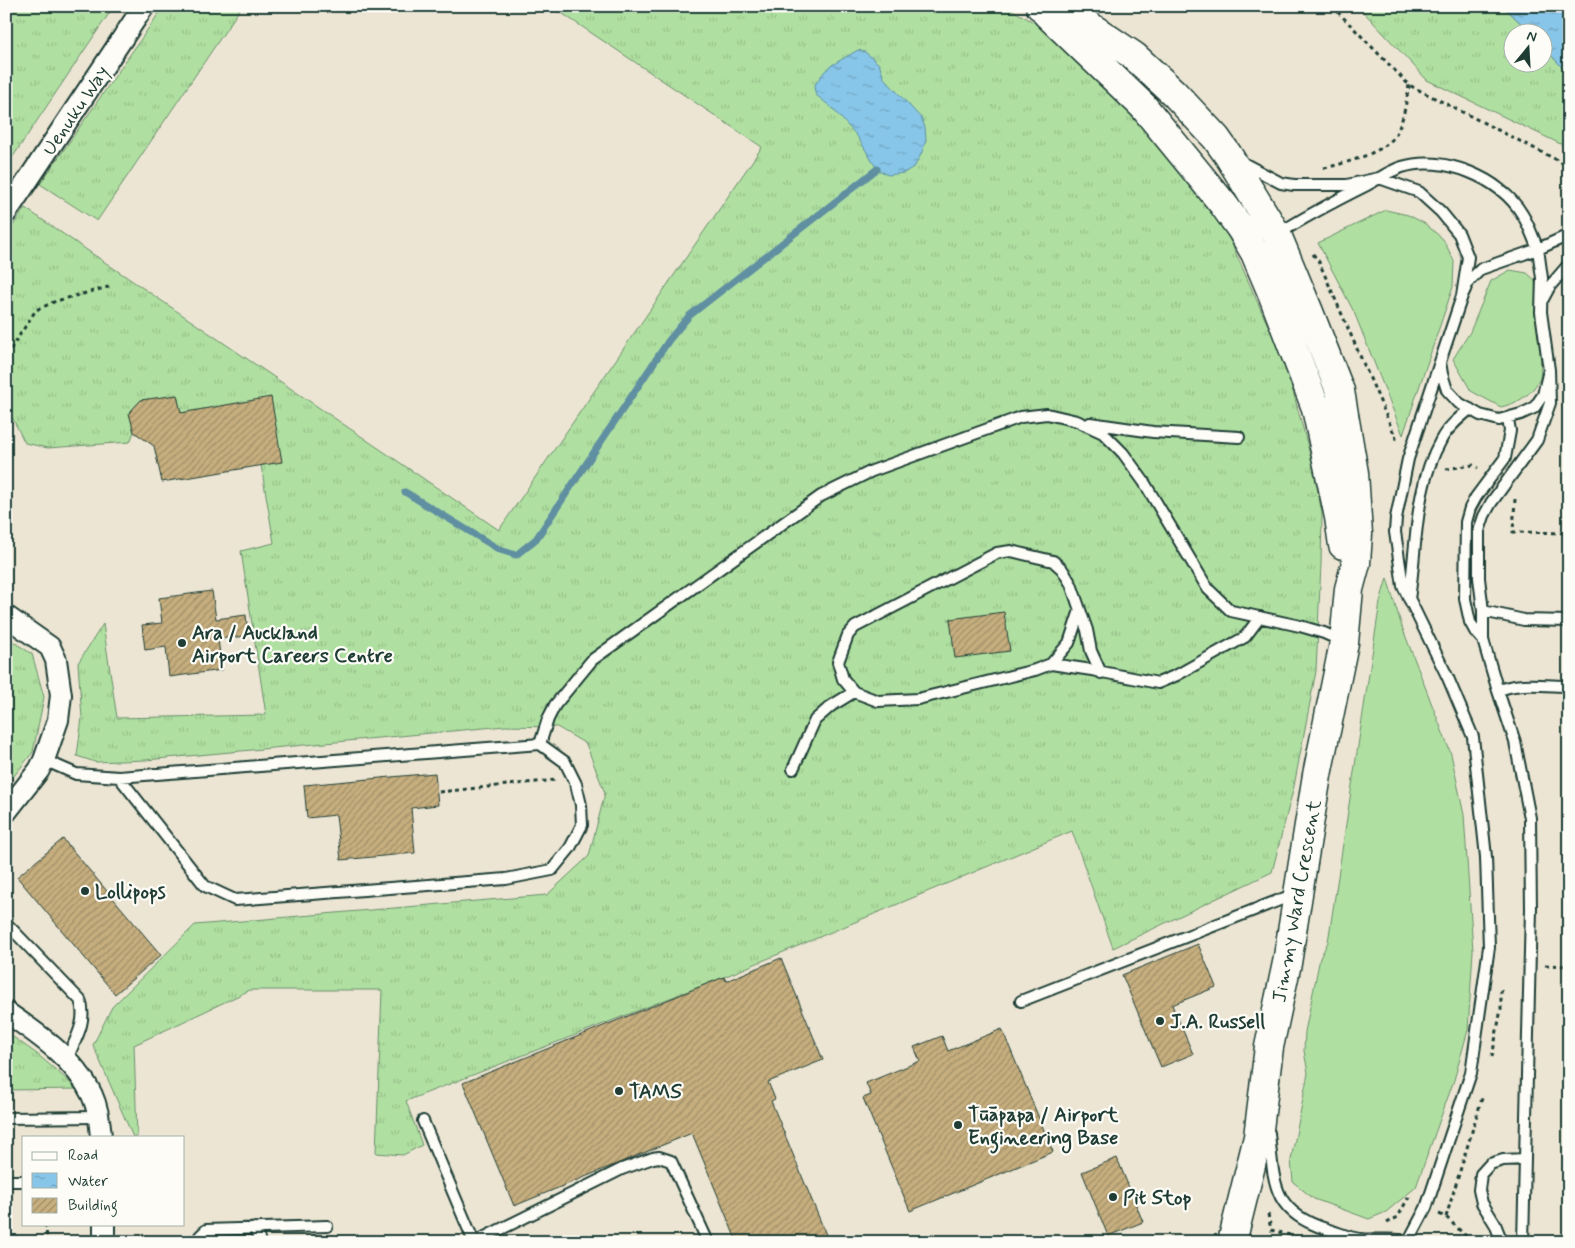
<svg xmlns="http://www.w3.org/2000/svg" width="1575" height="1248" viewBox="0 0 1575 1248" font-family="Mynerve,sans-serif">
<defs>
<pattern id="grass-tufts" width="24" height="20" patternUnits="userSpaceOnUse" patternTransform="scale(1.25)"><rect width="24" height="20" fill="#b0e0a1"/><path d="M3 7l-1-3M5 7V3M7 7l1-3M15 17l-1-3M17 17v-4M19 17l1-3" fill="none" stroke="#97c18b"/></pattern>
<pattern id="water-ripples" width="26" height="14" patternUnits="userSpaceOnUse" patternTransform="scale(1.25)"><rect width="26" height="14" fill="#88c6e9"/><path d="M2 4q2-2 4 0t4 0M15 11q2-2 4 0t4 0" fill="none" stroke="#6fa2be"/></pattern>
<pattern id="building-hatch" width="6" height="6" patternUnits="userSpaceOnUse" patternTransform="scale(1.25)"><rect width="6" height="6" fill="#c6ae7e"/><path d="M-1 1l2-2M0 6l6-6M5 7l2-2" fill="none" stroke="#a08f68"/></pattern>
</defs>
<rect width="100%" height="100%" fill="#ece5d3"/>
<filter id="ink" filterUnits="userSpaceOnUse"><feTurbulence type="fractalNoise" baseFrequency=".02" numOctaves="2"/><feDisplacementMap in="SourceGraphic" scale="10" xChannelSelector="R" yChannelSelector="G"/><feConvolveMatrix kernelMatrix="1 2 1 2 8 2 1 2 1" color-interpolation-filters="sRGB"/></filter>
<g filter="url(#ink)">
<!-- grass -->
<path fill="url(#grass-tufts)" stroke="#688e6a" d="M 6,6 L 114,6 L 6,167 Z
M 164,6 L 242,6 L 97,221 L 40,184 Z
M 551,6 L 1005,6 L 1053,33 L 1162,139 L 1230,240 L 1265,319 L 1284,358 L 1312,462 L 1322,513 L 1321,564 L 1316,671 L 1294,786 L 1272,872 L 1113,948 L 1072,831 L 724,977 L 406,1101 L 422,1145 L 403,1155 L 376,1153 L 382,990 L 250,990 L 134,1045 L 137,1137 L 133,1137 L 93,1045 L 112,1007 L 195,925 L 547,895 L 589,856 L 605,793 L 586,744 L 557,727 L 505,726 L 146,760 L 95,762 L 77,756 L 82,718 L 78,663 L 103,624 L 117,718 L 266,715 L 241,551 L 274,543 L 261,465 L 270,398 L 181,413 L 177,396 L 141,400 L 129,413 L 134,432 L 130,442 L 48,448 L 25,443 L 6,405 L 6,236 L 25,208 L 499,530 L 762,147 Z
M 1358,6 L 1503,6 L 1530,32 L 1512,32 L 1512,62 L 1542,62 L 1543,46 L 1569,75 L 1569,148 L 1427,80 Z
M 6,637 L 32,654 L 44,697 L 33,752 L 6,786 Z
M 6,1032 L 37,1054 L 78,1089 L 6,1090 Z"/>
<!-- garden -->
<path fill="#b0e0a1" stroke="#688e6a" d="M 1386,210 L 1408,215 L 1424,223 L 1443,239 L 1454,261 L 1453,287 L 1403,435 L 1354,312 L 1318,243 Z
M 1510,270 L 1527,273 L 1535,280 C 1536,295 1543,370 1540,378 C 1532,395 1518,403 1501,407 L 1471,391 L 1453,359 L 1470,332 L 1491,281 Z
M 1387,578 L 1402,627 L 1451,754 L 1464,815 L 1473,951 L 1468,1030 L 1454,1080 L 1416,1187 L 1386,1212 L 1369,1219 L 1314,1199 L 1293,1182 L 1291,1160 L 1308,1073 L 1304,1051 L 1305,1032 L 1320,958 L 1328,942 L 1380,602 Z"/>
<!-- water -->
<path fill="url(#water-ripples)" stroke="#5e8fa1" d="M 1503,6 L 1569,6 L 1569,75 L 1543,46 L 1542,32 L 1530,32 Z
M 858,50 L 865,52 L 879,64 L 884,78 L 921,118 L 925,127 L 926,140 L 922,152 L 915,166 L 904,173 L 888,175 L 877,169 L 857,136 L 831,107 L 816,95 L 814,88 L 816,83 L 824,72 L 832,65 Z"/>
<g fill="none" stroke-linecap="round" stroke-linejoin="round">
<!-- stream -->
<path stroke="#5e8fa1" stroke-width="7" d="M 405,492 L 500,550 L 516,555 L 536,539 L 669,340 L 689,316 L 877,169"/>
</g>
<!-- building -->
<path fill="url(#building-hatch)" stroke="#1f3d34" d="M 177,395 L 181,413 L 271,397 L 282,462 L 162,482 L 154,446 L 134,432 L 129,413 L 141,400 Z
M 212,591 L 216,619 L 246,615 L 248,636 L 218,639 L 222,670 L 169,677 L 166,647 L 145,650 L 142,625 L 162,623 L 159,598 Z
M 1004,612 L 1010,651 L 955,658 L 950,619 Z
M 435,773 L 438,805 L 411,808 L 415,853 L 341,860 L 336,815 L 307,818 L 304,785 Z
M 63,839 L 161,955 L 115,994 L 17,877 Z
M 1198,944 L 1216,987 L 1172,1005 L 1193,1054 L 1161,1067 L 1122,975 Z
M 781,958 L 823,1060 L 768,1082 L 775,1099 L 771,1101 L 829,1242 L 737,1242 L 692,1133 L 514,1206 L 463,1083 L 724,977 L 726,981 Z
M 1002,1029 L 1053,1152 L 910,1211 L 863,1098 L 871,1095 L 866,1083 L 920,1061 L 914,1047 L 942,1036 L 948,1051 Z
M 1117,1158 L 1143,1222 L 1108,1236 L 1082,1172 Z"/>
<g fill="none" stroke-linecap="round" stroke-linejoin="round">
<!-- lane casing -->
<g stroke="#1f3d34" stroke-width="14">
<path id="lane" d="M 1241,162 L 1281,183 L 1294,185 L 1347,185 L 1379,178 L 1419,192 L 1441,212 L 1459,234 L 1468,257 L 1462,296 L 1440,362 L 1442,374 L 1447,390 L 1459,403 L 1480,415 L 1499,420 L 1521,414 L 1534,408 L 1543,395 L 1549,370 L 1541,312 L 1542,278 L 1538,249 L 1481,269 L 1469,281 L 1462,296
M 1278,234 C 1306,216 1335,201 1365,186 C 1377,180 1389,171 1402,167 C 1443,154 1501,178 1522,214 C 1529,225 1533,238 1538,249 L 1569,235
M 1543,299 L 1550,286 L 1569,264
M 1090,423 L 1153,432 L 1239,437
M 1011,551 L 1053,561 L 1062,569 L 1071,584 L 1080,610 L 1069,643 L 1051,664 L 1035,670 L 918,699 L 878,701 L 854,692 L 843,679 L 838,662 L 848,635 L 855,627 L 997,553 Z
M 1409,599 C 1417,546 1414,488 1441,440 C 1447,428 1459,418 1470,409
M 1080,610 L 1087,630 L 1091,651 L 1101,673
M 1483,611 L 1524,620 L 1569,621
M 1483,640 L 1475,631 L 1470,622 L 1465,599 L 1466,522 L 1470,508 L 1476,497 L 1505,458 L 1510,431 L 1508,419
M 1051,664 L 1092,670 L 1158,683 L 1177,675 L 1245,637 L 1260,617
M 1498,691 C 1516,681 1548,686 1569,686
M 540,744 L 548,719 L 555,705 L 592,660 L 821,496 L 872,471 L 1021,417 L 1047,414 L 1077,421 L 1103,433 L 1123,453 L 1144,482 L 1208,589 L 1231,611 L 1300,626 L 1324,633 L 1342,641
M 44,760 L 76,774 L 119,777 L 540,744 L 565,762 L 576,784 L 581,805 L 582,825 L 570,848 L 552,870 L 506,879 L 235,900 L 205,886 L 119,777
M 793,769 L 815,720 L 831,706 L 854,692
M 6,923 L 80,1000 C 88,1021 75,1040 67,1059
M 1021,1001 L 1295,894
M 6,1118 L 99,1117
M 423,1121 L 474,1242
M 1269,1133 C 1274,1183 1272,1212 1326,1229 C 1337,1232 1349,1238 1360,1239 C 1378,1241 1396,1237 1414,1242
M 6,1181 L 24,1181
M 255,1228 L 260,1242
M 197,1242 L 200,1236 L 206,1230 L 327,1226
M 475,1242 L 622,1169 L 653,1158 L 659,1157 L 671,1161 L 708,1242
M 1408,1242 L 1426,1208 L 1471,1073 L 1489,947 L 1486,857 L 1473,737 L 1448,678 L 1403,586 L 1395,532 L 1396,518 L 1408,459 L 1440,362
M 1502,1242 L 1495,1224 L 1482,1203 L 1479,1190 L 1481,1174 L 1490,1164 L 1503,1160 L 1525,1159
M 1523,1242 L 1531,909 L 1530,818 L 1515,742 L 1498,691 L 1483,640 L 1483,611 L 1479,578 L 1479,531 L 1484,516 L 1491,503 L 1537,440 L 1550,403 L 1549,370"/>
</g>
<!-- street casing -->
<g stroke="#1f3d34" stroke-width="24">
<path id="street" d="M 6,213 L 144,6
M 6,616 L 50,647 L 56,660 L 61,695 L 58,720 L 44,760 L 39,770 L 6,812
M 6,1012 C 38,1034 75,1059 92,1095 C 98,1108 100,1123 101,1137
M 104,1224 L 104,1242"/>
</g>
<!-- secondary casing -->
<g stroke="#1f3d34" stroke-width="31">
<path id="secondary" d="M 1040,6 L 1066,15 L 1088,25 L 1134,56 L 1174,93 L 1216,138 L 1228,155 L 1277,235 L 1309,312 L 1340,391 L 1354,473 L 1358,534 L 1356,563 L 1349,589 L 1344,643 L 1317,775 L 1287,963 L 1269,1047 L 1258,1137 L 1232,1242
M 1047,14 L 1143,106 L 1223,204 L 1241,229 L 1255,253 L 1272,293 L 1316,408 L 1339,517 L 1343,545"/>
</g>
<!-- path -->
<path stroke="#1f3d34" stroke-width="3" stroke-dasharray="4 4" stroke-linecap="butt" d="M 1332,6 L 1409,85 L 1569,166
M 1324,168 C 1343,164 1383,153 1394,137 C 1404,122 1406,102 1409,85
M 1313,254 L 1319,262 L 1396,438 L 1395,442
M 6,356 L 36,310 L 56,301 L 112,286
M 1446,469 L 1473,465 L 1478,468
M 1515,499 L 1513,532 L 1569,533
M 439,792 L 556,780
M 1545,965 L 1569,966
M 1492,1057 L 1501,1009 L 1501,987
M 1268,1214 L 1271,1230 L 1301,1238
M 1439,1214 L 1446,1217 L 1472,1242
M 1446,1217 L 1483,1095
M 1387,1223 L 1398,1217 L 1408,1198 L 1413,1201
M 46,1224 L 47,1242
M 6,1236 L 22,1239 L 23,1242"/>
<!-- lane -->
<use href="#lane" stroke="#fdfcf7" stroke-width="10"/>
<!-- street -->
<use href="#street" stroke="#fdfcf7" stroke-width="20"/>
<!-- secondary -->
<use href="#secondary" stroke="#fdfcf7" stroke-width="28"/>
</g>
</g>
<!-- markers -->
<g fill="#1f3d34" stroke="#fdfcf7" stroke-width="2">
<circle cx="182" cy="643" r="5"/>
<circle cx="85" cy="891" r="5"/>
<circle cx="1160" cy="1021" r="5"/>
<circle cx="619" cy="1091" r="5"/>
<circle cx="958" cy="1125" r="5"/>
<circle cx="1113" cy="1197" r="5"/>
</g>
<g text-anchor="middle" stroke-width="4.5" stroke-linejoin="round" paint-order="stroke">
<!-- street labels -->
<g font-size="20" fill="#1f3d34" stroke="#fdfcf7">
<text transform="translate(75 110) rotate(-56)" y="7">Uenuku Way</text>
<text transform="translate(1296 901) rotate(-80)" y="7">Jimmy Ward Crescent</text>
</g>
<!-- poi labels -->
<g font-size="20" font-weight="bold" fill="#1f3d34" stroke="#fdfcf7" text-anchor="start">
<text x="192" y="639">Ara / Auckland<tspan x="192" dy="23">Airport Careers Centre</tspan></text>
<text x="95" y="898">Lollipops</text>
<text x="1170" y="1028">J.A. Russell</text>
<text x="629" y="1098">TAMS</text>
<text x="968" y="1121">Tūāpapa / Airport<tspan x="968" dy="23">Engineering Base</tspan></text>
<text x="1123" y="1204">Pit Stop</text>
</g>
</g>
<!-- margin -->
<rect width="1575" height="1248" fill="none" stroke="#fdfcf7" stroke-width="25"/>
<rect x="12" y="12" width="1550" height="1223" fill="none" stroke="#1f3d34" stroke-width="2" filter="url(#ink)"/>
<!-- legend -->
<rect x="22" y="1136" width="162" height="90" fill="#fdfcf7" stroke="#a4b0a9"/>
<rect x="32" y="1152" width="25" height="8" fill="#fdfcf7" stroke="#a4b0a9"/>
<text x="68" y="1160" font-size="15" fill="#1f3d34">Road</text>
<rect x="32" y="1173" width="25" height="15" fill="url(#water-ripples)" stroke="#a4b0a9"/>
<text x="68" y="1186" font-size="15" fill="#1f3d34">Water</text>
<rect x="32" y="1198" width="25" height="15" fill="url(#building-hatch)" stroke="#a4b0a9"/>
<text x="68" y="1210" font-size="15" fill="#1f3d34">Building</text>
<!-- north arrow -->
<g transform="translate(1528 48) rotate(18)"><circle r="24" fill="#fdfcf7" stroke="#a4b0a9"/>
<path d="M0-4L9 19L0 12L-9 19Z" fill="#1f3d34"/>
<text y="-8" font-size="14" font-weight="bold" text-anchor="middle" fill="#1f3d34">N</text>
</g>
</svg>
